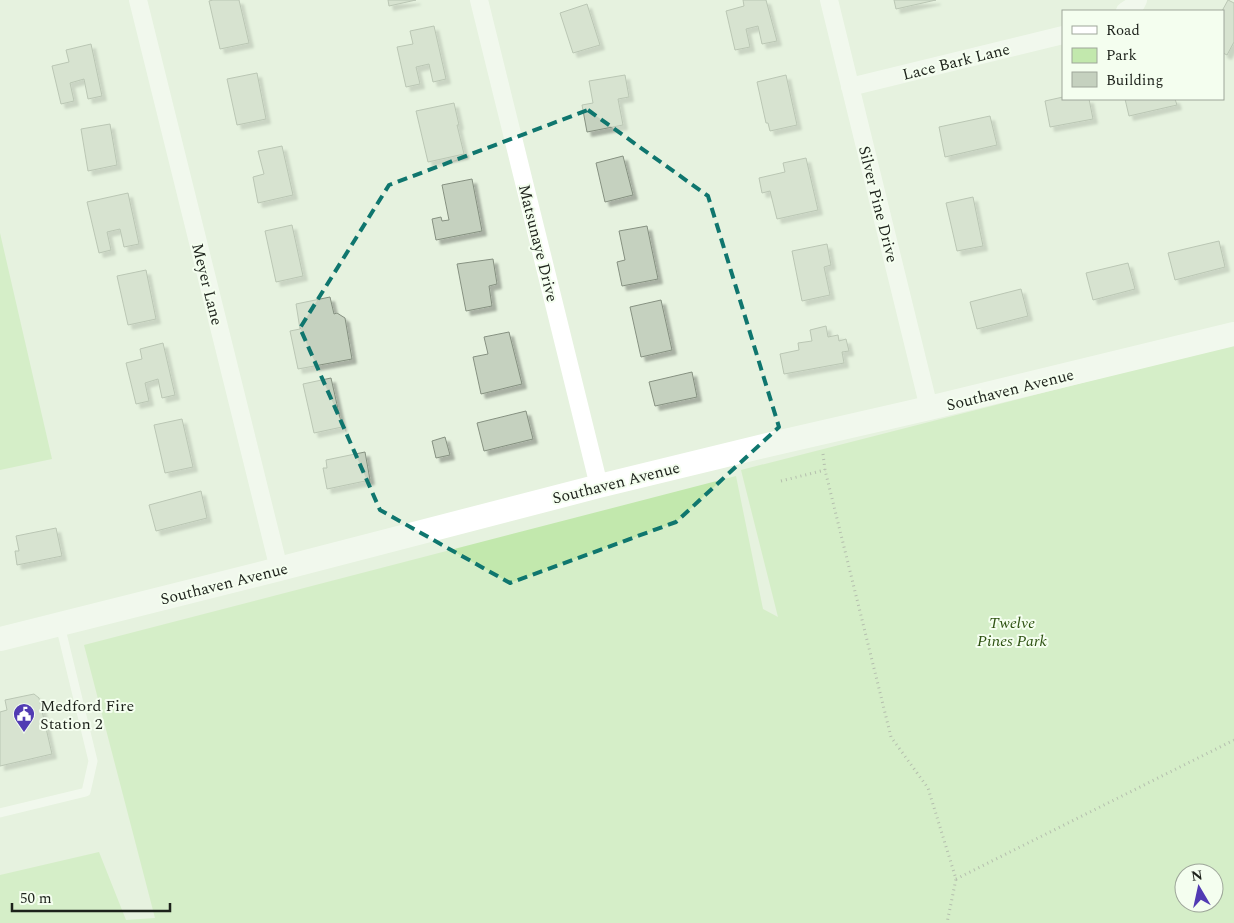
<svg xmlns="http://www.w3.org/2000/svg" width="1234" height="923" viewBox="0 0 1234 923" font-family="Spectral,serif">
<defs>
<filter id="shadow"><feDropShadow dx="4.5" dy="4.5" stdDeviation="1" flood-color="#0004"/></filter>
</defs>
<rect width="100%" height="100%" fill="#e6f2df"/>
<!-- green -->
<path fill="#c2e8ad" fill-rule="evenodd" d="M 0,233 L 52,459 L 0,470 Z
M 1234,344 L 1234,923 L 0,923 L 0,875 L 99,852 L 126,920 L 155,918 L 84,645 L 736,476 L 763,609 L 778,617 L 741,470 ZM 1184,873 L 1214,873 L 1214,903 L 1184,903 Z"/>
<!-- building -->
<path fill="#c5d1bf" stroke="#869181" filter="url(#shadow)" d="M 213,0 L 239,0 L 249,43 L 220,49 L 209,1 Z
M 388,0 L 416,0 L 389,6 Z
M 743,0 L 766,0 L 777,41 L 762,44 L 758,26 L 746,29 L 750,47 L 735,50 L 726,11 L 744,6 Z
M 894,0 L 936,0 L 896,9 Z
M 1228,0 L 1234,3 L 1234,42 L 1227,55 L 1223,53 L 1223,11 L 1222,11 Z
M 587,4 L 600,45 L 573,53 L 560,13 Z
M 434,26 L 446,79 L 433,82 L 429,64 L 416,67 L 420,84 L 406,87 L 397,47 L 413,44 L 410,31 Z
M 91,44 L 102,96 L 88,99 L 84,79 L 70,83 L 74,101 L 61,104 L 52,66 L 69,62 L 66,50 Z
M 257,73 L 266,119 L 237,125 L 227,79 Z
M 625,75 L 629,97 L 618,99 L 623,125 L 587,132 L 582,105 L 593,103 L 589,81 Z
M 786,75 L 797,125 L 770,131 L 768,123 L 766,123 L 757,82 Z
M 1063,97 L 1063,99 L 1089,99 L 1093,119 L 1050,127 L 1045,101 Z
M 1125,99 L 1175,99 L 1177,105 L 1129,116 Z
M 454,103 L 459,125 L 457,125 L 464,154 L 428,162 L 416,111 Z
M 990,116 L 997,145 L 945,157 L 939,127 Z
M 110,124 L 117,165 L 88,171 L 81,129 Z
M 282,146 L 293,195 L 258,203 L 253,177 L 264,174 L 258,151 Z
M 623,156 L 633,195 L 605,202 L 596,163 Z
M 806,158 L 818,210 L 777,219 L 770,191 L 762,193 L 759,178 L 785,172 L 783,163 Z
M 472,179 L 482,231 L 436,240 L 432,219 L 441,217 L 442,221 L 449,220 L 442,185 Z
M 128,193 L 139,244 L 124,247 L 120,229 L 107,232 L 111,250 L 99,253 L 87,202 Z
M 973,197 L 983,246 L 957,251 L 946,203 Z
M 292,225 L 303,276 L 276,282 L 265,231 Z
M 647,226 L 658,279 L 622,286 L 617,262 L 625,260 L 619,231 Z
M 1219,241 L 1225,267 L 1175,280 L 1168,253 Z
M 827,244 L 831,265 L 824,267 L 830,295 L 802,301 L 792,251 Z
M 493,259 L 497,284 L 489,286 L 492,306 L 466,311 L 457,264 Z
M 1128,263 L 1135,289 L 1093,300 L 1086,273 Z
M 146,270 L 156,319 L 128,325 L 117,276 Z
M 1021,289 L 1028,316 L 977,329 L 970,302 Z
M 330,297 L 334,314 L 337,313 L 345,318 L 352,359 L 298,369 L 290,331 L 300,329 L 296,304 Z
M 661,300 L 672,350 L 641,357 L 630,307 Z
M 826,326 L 828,337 L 838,335 L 839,341 L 846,339 L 849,351 L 842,352 L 844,363 L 784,374 L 780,354 L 799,350 L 798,343 L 812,341 L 810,330 Z
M 509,332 L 522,384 L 481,394 L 473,357 L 488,354 L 484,337 Z
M 163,343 L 175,395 L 162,398 L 158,379 L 145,383 L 149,401 L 136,404 L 126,363 L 142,359 L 140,349 Z
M 692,372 L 697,397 L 655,406 L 649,382 Z
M 331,378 L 342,427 L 314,433 L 303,384 Z
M 526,411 L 533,439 L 484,451 L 477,423 Z
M 182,419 L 193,467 L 165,473 L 154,425 Z
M 445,437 L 450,455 L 436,458 L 432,441 Z
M 365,452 L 370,480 L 327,489 L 323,468 L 327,468 L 326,460 Z
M 201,491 L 207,518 L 156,531 L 149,505 Z
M 56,528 L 62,556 L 17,565 L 15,551 L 19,551 L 16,536 Z
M 34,694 L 39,698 L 52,754 L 0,766 L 0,712 L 7,710 L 5,700 Z"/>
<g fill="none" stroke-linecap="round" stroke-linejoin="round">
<!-- path -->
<path stroke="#798174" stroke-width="3" stroke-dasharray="1 4" stroke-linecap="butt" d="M 823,454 L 825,470 L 891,737 L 928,788 L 956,879 L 947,923
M 781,481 L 825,470
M 956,879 L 1234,740"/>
<!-- lane -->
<path stroke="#fff" stroke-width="9" d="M 0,813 L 86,792 L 93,761 L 60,625"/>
<!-- street -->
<path stroke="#fff" stroke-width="18" d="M 138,0 L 279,569
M 479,0 L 599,486
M 829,0 L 929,408
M 1125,11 L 1136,4 L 1138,0
M 850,87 L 1063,35"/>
<!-- secondary -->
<path stroke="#fff" stroke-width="24" d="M 0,639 L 279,569 L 599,486 L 772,444 L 929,408 L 1234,334"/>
</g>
<!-- marked area -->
<path d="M0 0H1234V923H0ZM 588,110 L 708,196 L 779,427 L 676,522 L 510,583 L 380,510 L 300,328 L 389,185 Z" fill="#e6f2df" fill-opacity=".55" fill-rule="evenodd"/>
<path fill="none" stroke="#0f766e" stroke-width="4" stroke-dasharray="10 6" stroke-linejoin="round" d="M 588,110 L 708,196 L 779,427 L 676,522 L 510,583 L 380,510 L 300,328 L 389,185 Z"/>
<!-- icons -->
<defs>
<g id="civic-pin" transform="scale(1.125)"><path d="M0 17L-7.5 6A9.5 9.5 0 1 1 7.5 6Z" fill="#513bb3" stroke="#f4feef"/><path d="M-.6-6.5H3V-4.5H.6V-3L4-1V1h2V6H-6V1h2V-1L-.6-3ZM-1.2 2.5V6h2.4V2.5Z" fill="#fff"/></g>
</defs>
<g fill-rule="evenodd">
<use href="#civic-pin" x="24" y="714"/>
</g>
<g text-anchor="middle" stroke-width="4" stroke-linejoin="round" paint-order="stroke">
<!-- street labels -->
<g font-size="16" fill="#1d221b" stroke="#f4feef">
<text transform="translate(956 61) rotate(-14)" y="6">Lace Bark Lane</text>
<text transform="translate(879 204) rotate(76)" y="6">Silver Pine Drive</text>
<text transform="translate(539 243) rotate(76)" y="6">Matsunaye Drive</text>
<text transform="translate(208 284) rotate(76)" y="6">Meyer Lane</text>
<text transform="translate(1010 389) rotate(-14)" y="6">Southaven Avenue</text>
<text transform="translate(616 482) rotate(-14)" y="6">Southaven Avenue</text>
<text transform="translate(224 583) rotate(-14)" y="6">Southaven Avenue</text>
</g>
<!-- park labels -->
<g font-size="16" font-style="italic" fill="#2d5111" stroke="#f4feef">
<text x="1012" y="628">Twelve<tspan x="1012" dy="18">Pines Park</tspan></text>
</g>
<!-- poi labels -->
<g font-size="16" fill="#1d221b" stroke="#f4feef" text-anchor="start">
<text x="40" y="711">Medford Fire<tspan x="40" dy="18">Station 2</tspan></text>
</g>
</g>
<!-- legend -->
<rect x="1062" y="10" width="162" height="90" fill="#f4feef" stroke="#9ea69a"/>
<rect x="1072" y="26" width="25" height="8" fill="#ffffff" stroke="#9ea69a"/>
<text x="1106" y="35" font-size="15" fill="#1d221b">Road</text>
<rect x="1072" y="48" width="25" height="15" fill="#c2e8ad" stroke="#9ea69a"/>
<text x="1106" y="60" font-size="15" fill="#1d221b">Park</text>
<rect x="1072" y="72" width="25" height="15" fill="#c5d1bf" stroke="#9ea69a"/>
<text x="1106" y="85" font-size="15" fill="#1d221b">Building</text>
<!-- north arrow -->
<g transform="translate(1199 888) rotate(351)"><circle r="24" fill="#f4feef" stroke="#9ea69a"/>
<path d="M0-4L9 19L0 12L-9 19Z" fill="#513bb3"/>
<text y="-8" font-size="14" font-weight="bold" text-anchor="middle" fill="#1d221b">N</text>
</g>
<!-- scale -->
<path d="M12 903v8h158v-8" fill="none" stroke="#1d221b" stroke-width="2.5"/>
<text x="20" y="903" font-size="15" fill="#1d221b" stroke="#f4feef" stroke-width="4" paint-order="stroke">50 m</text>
</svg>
